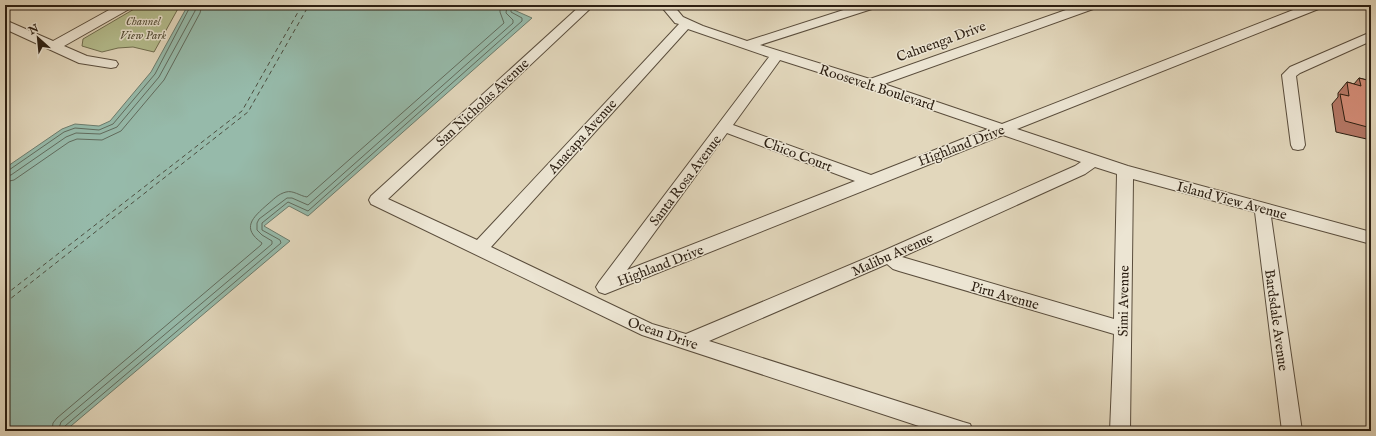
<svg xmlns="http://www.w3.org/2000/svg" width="1376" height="436" viewBox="0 0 1376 436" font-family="'IM FELL English',serif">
<rect width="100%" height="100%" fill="#e2d7bc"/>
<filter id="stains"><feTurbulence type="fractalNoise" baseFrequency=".005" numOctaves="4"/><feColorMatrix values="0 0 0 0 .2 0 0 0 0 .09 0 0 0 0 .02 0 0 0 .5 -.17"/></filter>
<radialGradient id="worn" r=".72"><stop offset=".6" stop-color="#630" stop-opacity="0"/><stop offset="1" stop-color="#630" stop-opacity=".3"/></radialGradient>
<!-- green -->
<path fill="#b5be8f" stroke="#706e50" d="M 141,5 L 180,5 L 154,52 L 133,47 L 118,48 L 102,52 L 82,46 L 83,39 Z"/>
<!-- water -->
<path fill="#96baaa" stroke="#6c7c6d" d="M 188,5 L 520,5 L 514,10 L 532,18 L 308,216 L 289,206 L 264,226 L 290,241 L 65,431 L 5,431 L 5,168 L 62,129 L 75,124 L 99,126 L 110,121 L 151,72 Z"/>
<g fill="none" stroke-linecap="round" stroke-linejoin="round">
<!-- shore -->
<path stroke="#616c5e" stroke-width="1" d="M 5,171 L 9,170 L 64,132 L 75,128 L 99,130 L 113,124 L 155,74 L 191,5
M 5,176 L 11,175 L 66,137 L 76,133 L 100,134 L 117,127 L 159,77 L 195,11 L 196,5
M 5,182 L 14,180 L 69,142 L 77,139 L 102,140 L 121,131 L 164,80 L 200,13 L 202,5
M 52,431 L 53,423 L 57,418 L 261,245 L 262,243 C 241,228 252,218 268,204 C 273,200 278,194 286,192 C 293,190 300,196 307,197 L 504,23 L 500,12 L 500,5
M 58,431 L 61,422 L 272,244 L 272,241 L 262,235 L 257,230 L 257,223 L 259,219 L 287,198 L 292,198 L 308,205 L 513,23 L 513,20 L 506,13 L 507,5
M 63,431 L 65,426 L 281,243 L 280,240 L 262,230 L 262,223 L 288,202 L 308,211 L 522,21 L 522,18 L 511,12 L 511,8 L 514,5"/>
<!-- ferry -->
<path stroke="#4c4e40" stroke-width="1" stroke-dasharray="4.5 3.5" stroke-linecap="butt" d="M 5,295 L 242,111 L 302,5
M 5,303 L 248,112 L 309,5"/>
<!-- minor casing -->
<g stroke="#5a4d3c" stroke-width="2">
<path id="minor" d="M 5,5 L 15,5 L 13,8 L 5,11 Z
M 118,5 L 133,5 L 131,8 L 64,46 L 87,56 L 116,61 L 118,64 L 116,67 L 111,68 L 79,63 L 5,29 L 5,20 L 53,41 Z
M 581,5 L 594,5 L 388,199 L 477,240 L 679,24 L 675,23 L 660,5 L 673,5 L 683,17 L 703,26 L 747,41 L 859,5 L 877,5 L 875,8 L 760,45 L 870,79 L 1080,5 L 1098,5 L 1096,8 L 884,84 L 1002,124 L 1306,5 L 1323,5 L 1321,8 L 1017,129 L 1128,166 L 1371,232 L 1371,244 L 1271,217 L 1302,431 L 1282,431 L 1255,212 L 1133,179 L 1130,431 L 1110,431 L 1114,334 L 899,271 L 893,269 L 887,264 L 709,341 L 963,422 L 970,424 L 973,431 L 934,431 L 642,335 L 371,204 L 369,200 L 371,196 ZM 688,29 L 769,57 L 599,282 L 596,287 L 599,292 L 605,294 L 1003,135 L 1081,162 L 1075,166 L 883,251 L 686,334 L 652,324 L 491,247 ZM 780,60 L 865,87 L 988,129 L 871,175 L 733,125 ZM 727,133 L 855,181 L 627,270 ZM 1095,167 L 1117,174 L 1114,319 L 902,257 L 1085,174 Z
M 1371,32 L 1371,41 L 1300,73 L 1296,76 L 1305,145 L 1303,149 L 1298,150 L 1293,149 L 1291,145 L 1282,75 L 1290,67 Z"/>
</g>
<!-- minor -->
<use href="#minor" fill="#ece5d3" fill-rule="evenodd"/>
</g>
<!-- wall -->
<path fill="#b57866" stroke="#2c1f12" d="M 1359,78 L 1371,81 L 1371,140 L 1336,132 L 1332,104 L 1338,97 L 1338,93 L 1347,82 L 1354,84 Z"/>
<!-- building -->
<path fill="#d38c77" stroke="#2c1f12" d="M 1359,78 L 1371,81 L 1371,128 L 1345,121 L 1340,94 L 1349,96 L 1347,82 L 1361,86 Z"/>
<g text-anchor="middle" stroke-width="3" stroke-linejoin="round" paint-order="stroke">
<!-- far-park labels -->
<g font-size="12" font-style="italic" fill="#554f38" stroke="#ece5d3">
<text x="143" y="25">Channel<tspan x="143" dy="14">View Park</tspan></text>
</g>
<!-- street labels -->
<g font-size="14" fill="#2c1f12" stroke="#ece5d3">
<text transform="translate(941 41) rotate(-20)" y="5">Cahuenga Drive</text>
<text transform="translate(877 87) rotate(18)" y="5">Roosevelt Boulevard</text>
<text transform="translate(482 102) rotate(-43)" y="5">San Nicholas Avenue</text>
<text transform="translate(582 136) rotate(-48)" y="5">Anacapa Avenue</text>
<text transform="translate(961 145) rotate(-21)" y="5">Highland Drive</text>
<text transform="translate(798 154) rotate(21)" y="5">Chico Court</text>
<text transform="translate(685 180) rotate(-53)" y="5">Santa Rosa Avenue</text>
<text transform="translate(1232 200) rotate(15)" y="5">Island View Avenue</text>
<text transform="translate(892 254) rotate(-24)" y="5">Malibu Avenue</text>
<text transform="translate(660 265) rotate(-21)" y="5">Highland Drive</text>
<text transform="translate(1005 295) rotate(16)" y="5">Piru Avenue</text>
<text transform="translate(1123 301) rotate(-89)" y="5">Simi Avenue</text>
<text transform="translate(1277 320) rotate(82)" y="5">Bardsdale Avenue</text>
<text transform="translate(663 333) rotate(19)" y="5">Ocean Drive</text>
</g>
</g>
<!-- margin -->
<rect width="1376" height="436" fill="none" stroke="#e2d7bc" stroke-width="20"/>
<rect x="6" y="6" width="1364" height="424" fill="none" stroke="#2c1f12" stroke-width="2"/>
<rect x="10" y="10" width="1356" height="416" fill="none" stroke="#2c1f12"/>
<!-- north arrow -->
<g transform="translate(38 38) rotate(333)" stroke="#ece5d3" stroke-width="3" paint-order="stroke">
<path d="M0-3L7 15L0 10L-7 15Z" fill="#2c1f12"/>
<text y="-6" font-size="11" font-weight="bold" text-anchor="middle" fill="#2c1f12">N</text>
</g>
<rect width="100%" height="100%" filter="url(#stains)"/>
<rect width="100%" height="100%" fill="url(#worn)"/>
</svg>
